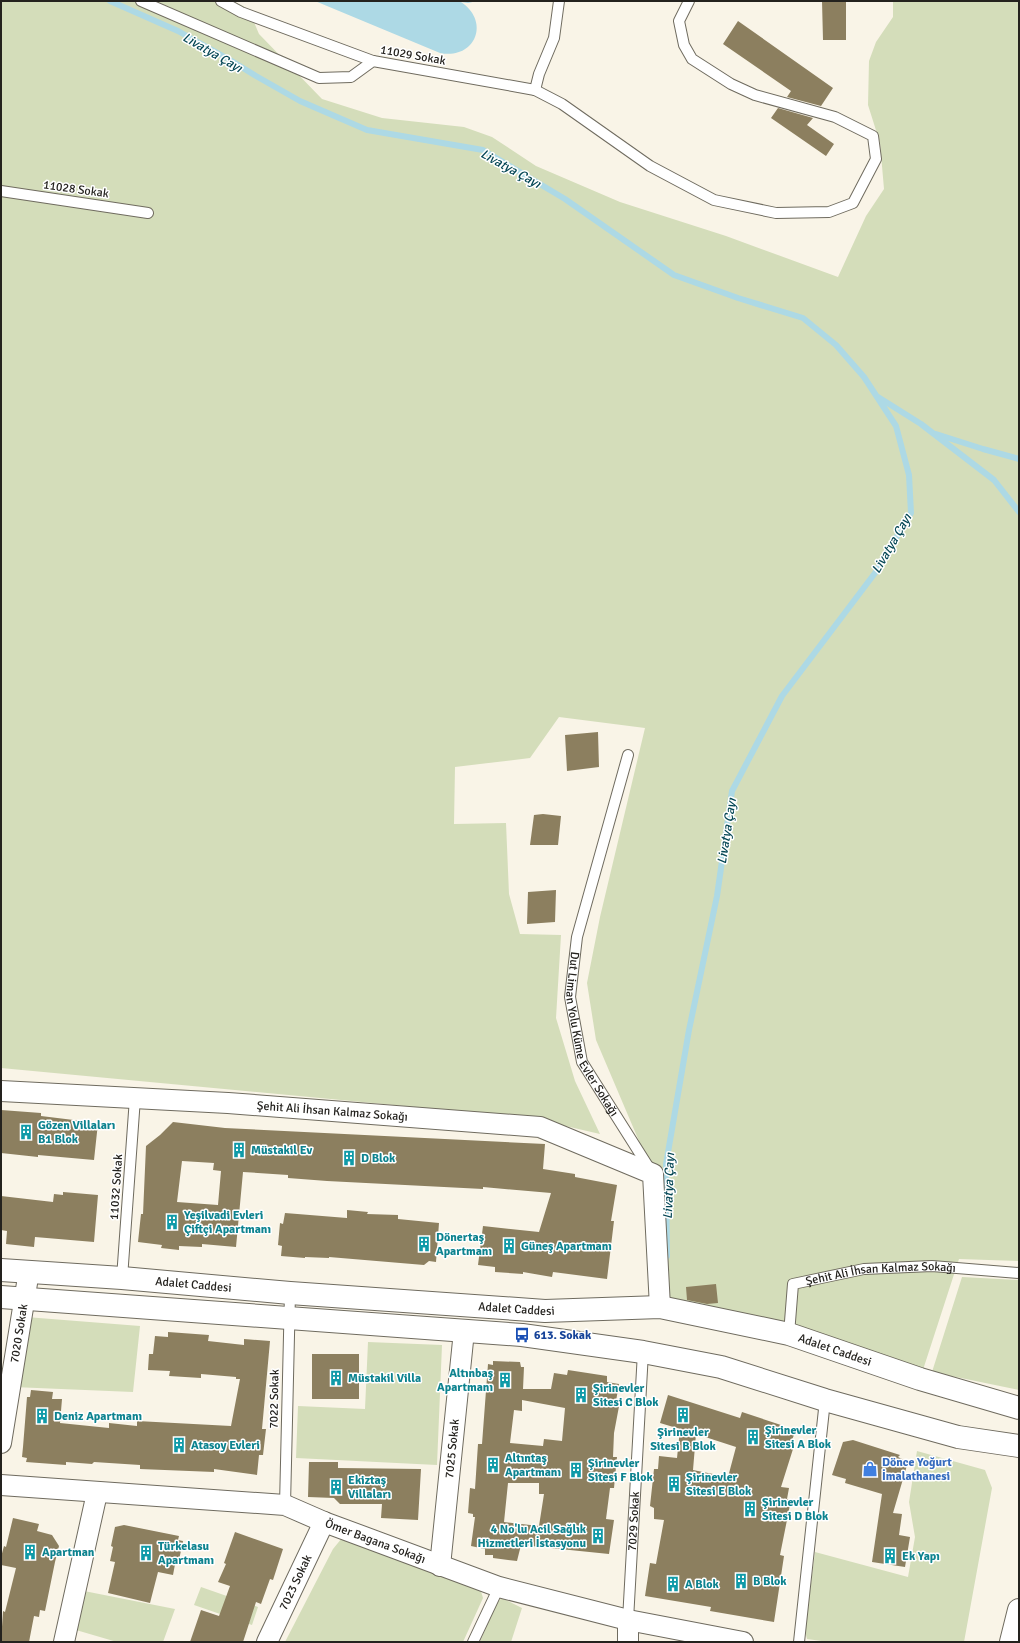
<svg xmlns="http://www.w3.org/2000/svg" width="1020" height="1643" viewBox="0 0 1020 1643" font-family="Signika,sans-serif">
<rect width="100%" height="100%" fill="#f9f4e7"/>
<!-- green -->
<path fill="#d4ddba" d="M 1,1 L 233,1 L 245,7 L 251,15 L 259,34 L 322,99 L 382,118 L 464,127 L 492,137 L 536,166 L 620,202 L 726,236 L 838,277 L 866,216 L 884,189 L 880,143 L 868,105 L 869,61 L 876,42 L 893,17 L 893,1 L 1019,1 L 1019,1261 L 959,1259 L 920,1379 L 660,1307 L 653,1174 L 596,1040 L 587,983 L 600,917 L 645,728 L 559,717 L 530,758 L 455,767 L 454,824 L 506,823 L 509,894 L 520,934 L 561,935 L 556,1018 L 575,1081 L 600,1134 L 531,1118 L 1,1068 Z
M 962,1277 L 1019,1280 L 1019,1390 L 932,1372 Z
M 26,1317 L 140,1326 L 133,1392 L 13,1387 Z
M 368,1342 L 442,1345 L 437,1465 L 296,1458 L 298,1406 L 365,1409 Z
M 917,1451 L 985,1470 L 992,1488 L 964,1642 L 829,1642 L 807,1639 L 805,1631 L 815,1552 L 908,1577 L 915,1537 L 909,1502 Z
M 342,1538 L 480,1588 L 483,1598 L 463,1642 L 285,1642 L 333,1549 Z
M 201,1587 L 258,1607 L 252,1625 L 194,1605 Z
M 84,1591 L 175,1609 L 163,1642 L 117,1642 L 76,1630 Z
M 502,1598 L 522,1608 L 511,1642 L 480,1642 L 497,1602 Z"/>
<!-- water -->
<path fill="#add9e5" d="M 315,1 L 477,1 L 468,3 L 461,2 C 491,22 475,60 440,53 Z"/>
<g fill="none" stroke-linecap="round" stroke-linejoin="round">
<!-- stream -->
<path stroke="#add9e5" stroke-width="6" d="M 110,1 L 178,31 L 230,60 L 256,76 L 300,101 L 367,130 L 483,150 L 565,199 L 674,275 L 738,298 L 803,318 L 836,345 L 864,377 L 896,426 L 909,475 L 911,513 L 875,573 L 782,696 L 732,791 L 717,896 L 689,1030 L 666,1164 L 667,1256
M 878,397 L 921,424 L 994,480 L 1019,512
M 936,434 L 983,449 L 1019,459"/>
</g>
<!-- building -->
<path fill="#8c7f5f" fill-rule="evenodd" d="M 822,1 L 846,1 L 846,40 L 823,40 Z
M 738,21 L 833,88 L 821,106 L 787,97 L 791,91 L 723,44 Z
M 778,108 L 813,118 L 807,125 L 834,144 L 826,156 L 771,118 Z
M 598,732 L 599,767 L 567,771 L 565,735 Z
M 543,814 L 561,816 L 558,845 L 530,845 L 534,815 Z
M 556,890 L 555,922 L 527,924 L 528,892 Z
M 1,1110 L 41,1113 L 41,1116 L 98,1123 L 94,1160 L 38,1155 L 38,1157 L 1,1153 Z
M 173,1122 L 225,1128 L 545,1144 L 543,1169 L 575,1174 L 575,1177 L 617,1185 L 611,1221 L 614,1221 L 607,1279 L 553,1272 L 552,1277 L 523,1272 L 523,1274 L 495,1272 L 495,1267 L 478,1265 L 483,1226 L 539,1232 L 551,1193 L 483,1187 L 483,1189 L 327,1181 L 288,1178 L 288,1175 L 243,1172 L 236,1247 L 202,1244 L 202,1247 L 179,1246 L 179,1250 L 161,1248 L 162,1245 L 138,1242 L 141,1214 L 143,1214 L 146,1146 L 160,1135 ZM 182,1161 L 214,1163 L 213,1170 L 221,1171 L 218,1205 L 177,1202 Z
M 63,1192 L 98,1195 L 94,1242 L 35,1237 L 34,1247 L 6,1244 L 7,1231 L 1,1230 L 1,1196 L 53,1202 L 54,1194 L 63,1195 Z
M 347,1210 L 368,1212 L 367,1214 L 398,1215 L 398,1219 L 439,1223 L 436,1262 L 429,1261 L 424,1265 L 329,1257 L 329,1258 L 305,1257 L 305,1258 L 281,1256 L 282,1246 L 278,1245 L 280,1223 L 283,1224 L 285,1213 L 347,1218 Z
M 716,1284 L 718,1303 L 707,1304 L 687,1300 L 686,1287 Z
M 168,1332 L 209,1335 L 208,1341 L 244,1345 L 244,1339 L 270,1341 L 262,1429 L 266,1429 L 263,1455 L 259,1455 L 257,1475 L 214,1469 L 214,1472 L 140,1469 L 140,1465 L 94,1462 L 92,1464 L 66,1462 L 66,1465 L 26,1462 L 27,1458 L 22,1457 L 23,1447 L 27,1397 L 30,1397 L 31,1390 L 53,1392 L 52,1399 L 62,1399 L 60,1423 L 109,1428 L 109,1423 L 137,1426 L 137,1421 L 231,1426 L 240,1379 L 236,1379 L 236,1377 L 201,1374 L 201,1378 L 169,1376 L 170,1371 L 148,1370 L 149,1354 L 153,1354 L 155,1336 L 168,1337 Z
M 312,1354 L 359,1354 L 359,1399 L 312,1399 Z
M 493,1361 L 520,1362 L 521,1367 L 524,1367 L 523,1389 L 551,1389 L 554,1373 L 567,1375 L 568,1370 L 607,1376 L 607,1382 L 619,1384 L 616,1401 L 620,1401 L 614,1433 L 613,1457 L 617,1457 L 614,1488 L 610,1488 L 606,1519 L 614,1520 L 609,1554 L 521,1545 L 517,1561 L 493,1558 L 493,1555 L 485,1555 L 485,1549 L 471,1546 L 475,1517 L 473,1517 L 473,1514 L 468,1513 L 470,1488 L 475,1489 L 478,1444 L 482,1444 L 488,1364 L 493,1365 ZM 522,1400 L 565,1408 L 562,1441 L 544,1439 L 543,1446 L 510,1443 L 514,1410 L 522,1411 ZM 508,1483 L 539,1483 L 539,1494 L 544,1494 L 539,1526 L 504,1522 Z
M 668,1395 L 740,1418 L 742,1412 L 781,1425 L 779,1430 L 794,1435 L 789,1447 L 793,1449 L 781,1487 L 789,1488 L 787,1499 L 791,1500 L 780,1555 L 784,1556 L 774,1622 L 710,1611 L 711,1607 L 645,1596 L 650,1563 L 656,1564 L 664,1520 L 654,1519 L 654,1508 L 650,1506 L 654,1469 L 658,1469 L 659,1456 L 677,1458 L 680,1429 L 660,1423 ZM 696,1434 L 736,1447 L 728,1477 L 693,1470 Z
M 853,1440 L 900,1455 L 898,1457 L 908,1462 L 893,1513 L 902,1514 L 899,1535 L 910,1537 L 905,1567 L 872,1562 L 882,1494 L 845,1483 L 846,1479 L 832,1475 L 843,1442 Z
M 309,1462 L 338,1462 L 338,1468 L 421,1469 L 418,1520 L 381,1518 L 382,1504 L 340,1504 L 334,1498 L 308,1497 Z
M 13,1518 L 39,1524 L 37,1531 L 52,1535 L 59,1546 L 55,1562 L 45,1611 L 40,1610 L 39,1617 L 34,1616 L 29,1642 L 1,1642 L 3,1611 L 5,1612 L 16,1568 L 1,1565 L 1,1557 L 4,1546 L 6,1547 Z
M 124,1525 L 179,1536 L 178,1540 L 183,1541 L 179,1560 L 176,1559 L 173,1575 L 158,1572 L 150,1603 L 108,1593 L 115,1562 L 110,1561 L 113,1547 L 111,1546 L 115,1527 Z
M 235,1532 L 283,1549 L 273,1580 L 270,1579 L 261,1604 L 256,1602 L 243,1642 L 190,1642 L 201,1610 L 219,1616 L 230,1586 L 218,1582 L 226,1564 L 224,1563 Z"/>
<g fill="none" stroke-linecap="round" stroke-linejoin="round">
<!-- service casing -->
<g stroke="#6f6b5f" stroke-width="12">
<g id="service">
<path d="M 141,1 L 319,78 L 351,77 L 373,61 L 535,90 L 539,74 L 554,38 L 559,1"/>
<path d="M 221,1 L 241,12 L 373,61"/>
<path d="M 535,90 L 562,104 L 650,166 L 714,200 L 776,213 L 829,212 L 853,203 L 876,159 L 873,136 L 835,117 L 755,95 L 731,84 L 692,59 L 684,45 L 679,21 L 689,1"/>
<path d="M 1,191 L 148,213"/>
<path id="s1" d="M 628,755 L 577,937 L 570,997 L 582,1062 L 651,1171"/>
<path d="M 122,1278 L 135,1098"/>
<path id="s2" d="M 789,1334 L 793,1284 L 864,1269 L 932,1266 L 1019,1273"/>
<path d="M 285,1505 L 290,1293"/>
<path id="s3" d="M 628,1620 L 643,1352"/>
<path d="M 473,1642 L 499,1587"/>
<path d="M 799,1642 L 825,1400"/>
</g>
</g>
<!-- minor casing -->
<g stroke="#6f6b5f" stroke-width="22">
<g id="minor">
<path id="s4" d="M 1,1091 L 228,1103 L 540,1127 L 653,1174 L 660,1307"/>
<path id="s5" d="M 1,1443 L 29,1271"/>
<path id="s6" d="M 1,1485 L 285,1505 L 324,1522 L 499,1587 L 628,1620 L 743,1642"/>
<path id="s7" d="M 440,1566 L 464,1331"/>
<path d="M 628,1620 L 628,1642"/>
<path d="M 64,1642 L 97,1493"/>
<path id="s8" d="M 267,1642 L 324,1522"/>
</g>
</g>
<!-- tertiary casing -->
<g stroke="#6f6b5f" stroke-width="24">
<g id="tertiary">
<path id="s9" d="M 1,1270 L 122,1278 L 290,1293 L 545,1311 L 660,1307 L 789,1334 L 920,1379 L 1019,1408"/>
<path d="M 1,1297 L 522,1335 L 643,1352 L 721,1367 L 825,1400 L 958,1437 L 1019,1446"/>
<path d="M 1011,1642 L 1019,1610"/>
</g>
</g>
<!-- service -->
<use href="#service" stroke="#fff" stroke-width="10"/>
<!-- minor -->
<use href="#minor" stroke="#fff" stroke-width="20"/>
<!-- tertiary -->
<use href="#tertiary" stroke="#fff" stroke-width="22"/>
</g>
<!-- icons -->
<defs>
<g id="building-bare" transform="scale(1.2)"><path d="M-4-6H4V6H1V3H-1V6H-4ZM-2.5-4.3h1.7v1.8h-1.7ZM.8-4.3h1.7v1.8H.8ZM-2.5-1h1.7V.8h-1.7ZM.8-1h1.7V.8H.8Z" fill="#0f9aa8" stroke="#fff" stroke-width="2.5" paint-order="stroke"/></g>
<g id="bus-bare" transform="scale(1.2)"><path d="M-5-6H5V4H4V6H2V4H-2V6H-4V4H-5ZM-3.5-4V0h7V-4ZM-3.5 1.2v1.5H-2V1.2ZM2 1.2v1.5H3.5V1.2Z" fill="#1a4fb4" stroke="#fff" stroke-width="2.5" paint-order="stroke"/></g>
<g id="shop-bare" transform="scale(1.2)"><path d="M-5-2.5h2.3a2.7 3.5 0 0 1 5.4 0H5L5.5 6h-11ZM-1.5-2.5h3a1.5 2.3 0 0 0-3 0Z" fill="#3f7fe0" stroke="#fff" stroke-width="2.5" paint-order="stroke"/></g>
</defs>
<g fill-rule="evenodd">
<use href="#building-bare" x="26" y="1132"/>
<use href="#building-bare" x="239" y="1150"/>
<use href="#building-bare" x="349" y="1158"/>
<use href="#building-bare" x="172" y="1222"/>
<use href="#building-bare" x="424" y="1244"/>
<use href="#building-bare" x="509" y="1246"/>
<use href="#bus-bare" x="522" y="1335"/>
<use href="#building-bare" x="336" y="1378"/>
<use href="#building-bare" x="505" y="1380"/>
<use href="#building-bare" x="581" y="1395"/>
<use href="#building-bare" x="683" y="1415"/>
<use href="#building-bare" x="42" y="1416"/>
<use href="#building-bare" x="753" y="1437"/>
<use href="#building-bare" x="179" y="1445"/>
<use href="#building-bare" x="493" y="1465"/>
<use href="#shop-bare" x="870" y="1469"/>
<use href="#building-bare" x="576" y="1470"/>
<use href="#building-bare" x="674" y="1484"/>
<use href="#building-bare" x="336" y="1487"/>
<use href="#building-bare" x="750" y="1509"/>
<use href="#building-bare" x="598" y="1536"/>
<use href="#building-bare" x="30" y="1552"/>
<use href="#building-bare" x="146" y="1553"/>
<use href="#building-bare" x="890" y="1556"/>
<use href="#building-bare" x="741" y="1581"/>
<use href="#building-bare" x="673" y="1584"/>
</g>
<g text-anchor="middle" stroke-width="3" stroke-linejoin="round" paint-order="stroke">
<!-- street labels -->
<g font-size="12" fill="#24221e" stroke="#fff">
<text transform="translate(413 55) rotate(10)" y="4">11029 Sokak</text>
<text transform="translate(76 189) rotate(8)" y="4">11028 Sokak</text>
<text dy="4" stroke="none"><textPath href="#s1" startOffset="291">Dut Liman Yolu Küme Evler Sokağı</textPath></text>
<text dy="4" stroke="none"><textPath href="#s4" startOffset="332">Şehit Ali İhsan Kalmaz Sokağı</textPath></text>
<text transform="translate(116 1187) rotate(-86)" y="4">11032 Sokak</text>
<text dy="4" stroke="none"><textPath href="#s2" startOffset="139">Şehit Ali İhsan Kalmaz Sokağı</textPath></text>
<text dy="4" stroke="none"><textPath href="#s9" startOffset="193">Adalet Caddesi</textPath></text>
<text dy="4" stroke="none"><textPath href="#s9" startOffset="517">Adalet Caddesi</textPath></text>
<text dy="4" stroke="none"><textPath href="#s5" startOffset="111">7020 Sokak</textPath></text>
<text dy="4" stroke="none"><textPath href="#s9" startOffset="841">Adalet Caddesi</textPath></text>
<text transform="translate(274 1399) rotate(-89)" y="4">7022 Sokak</text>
<text dy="4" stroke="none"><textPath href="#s7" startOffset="118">7025 Sokak</textPath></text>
<text dy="4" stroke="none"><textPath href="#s3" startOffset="99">7029 Sokak</textPath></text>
<text dy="4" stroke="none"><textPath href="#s6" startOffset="382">Ömer Bagana Sokağı</textPath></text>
<text dy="4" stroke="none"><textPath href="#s8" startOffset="66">7023 Sokak</textPath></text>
</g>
<!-- culture labels -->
<g font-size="12" font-weight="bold" fill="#0d838f" stroke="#fff" text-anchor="start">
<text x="38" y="1129">Gözen Villaları<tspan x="38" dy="14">B1 Blok</tspan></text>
<text x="251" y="1154">Müstakil Ev</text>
<text x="361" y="1162">D Blok</text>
<text x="184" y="1219">Yeşilvadi Evleri<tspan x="184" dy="14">Çiftçi Apartmanı</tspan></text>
<text x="436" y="1241">Dönertaş<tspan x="436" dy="14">Apartmanı</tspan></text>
<text x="521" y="1250">Güneş Apartmanı</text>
<text x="493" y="1377" text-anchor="end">Altınbaş<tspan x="493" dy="14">Apartmanı</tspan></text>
<text x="348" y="1382">Müstakil Villa</text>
<text x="593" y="1392">Şirinevler<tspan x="593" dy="14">Sitesi C Blok</tspan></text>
<text x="54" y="1420">Deniz Apartmanı</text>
<text x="765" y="1434">Şirinevler<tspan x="765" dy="14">Sitesi A Blok</tspan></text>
<text x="683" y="1436" text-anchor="middle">Şirinevler<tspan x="683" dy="14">Sitesi B Blok</tspan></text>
<text x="191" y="1449">Atasoy Evleri</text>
<text x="505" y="1462">Altıntaş<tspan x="505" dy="14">Apartmanı</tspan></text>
<text x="588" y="1467">Şirinevler<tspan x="588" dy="14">Sitesi F Blok</tspan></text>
<text x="686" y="1481">Şirinevler<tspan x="686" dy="14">Sitesi E Blok</tspan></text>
<text x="348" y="1484">Ekiztaş<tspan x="348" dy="14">Villaları</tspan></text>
<text x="762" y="1506">Şirinevler<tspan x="762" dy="14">Sitesi D Blok</tspan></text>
<text x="586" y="1533" text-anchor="end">4 No'lu Acil Sağlık<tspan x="586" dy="14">Hizmetleri İstasyonu</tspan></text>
<text x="158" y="1550">Türkelasu<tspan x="158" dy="14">Apartmanı</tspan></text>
<text x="42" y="1556">Apartman</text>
<text x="902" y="1560">Ek Yapı</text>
<text x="753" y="1585">B Blok</text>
<text x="685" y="1588">A Blok</text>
</g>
<!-- transit labels -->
<g font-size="12" font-weight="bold" fill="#164399" stroke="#fff" text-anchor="start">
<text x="534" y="1339">613. Sokak</text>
</g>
<!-- shop labels -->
<g font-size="12" font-weight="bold" fill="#366cbe" stroke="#fff" text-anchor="start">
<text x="882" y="1466">Dönce Yoğurt<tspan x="882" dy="14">İmalathanesi</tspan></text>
</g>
<!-- water labels -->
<g font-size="13" font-style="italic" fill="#054755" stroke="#fff">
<text transform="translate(213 52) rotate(30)" y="5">Livatya Çayı</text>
<text transform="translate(511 168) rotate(29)" y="5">Livatya Çayı</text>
<text transform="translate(891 543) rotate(-60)" y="5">Livatya Çayı</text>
<text transform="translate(726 831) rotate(-81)" y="5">Livatya Çayı</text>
<text transform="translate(668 1186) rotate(-88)" y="5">Livatya Çayı</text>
</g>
</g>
<!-- border -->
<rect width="1020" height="1643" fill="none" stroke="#24221e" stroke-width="4"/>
</svg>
